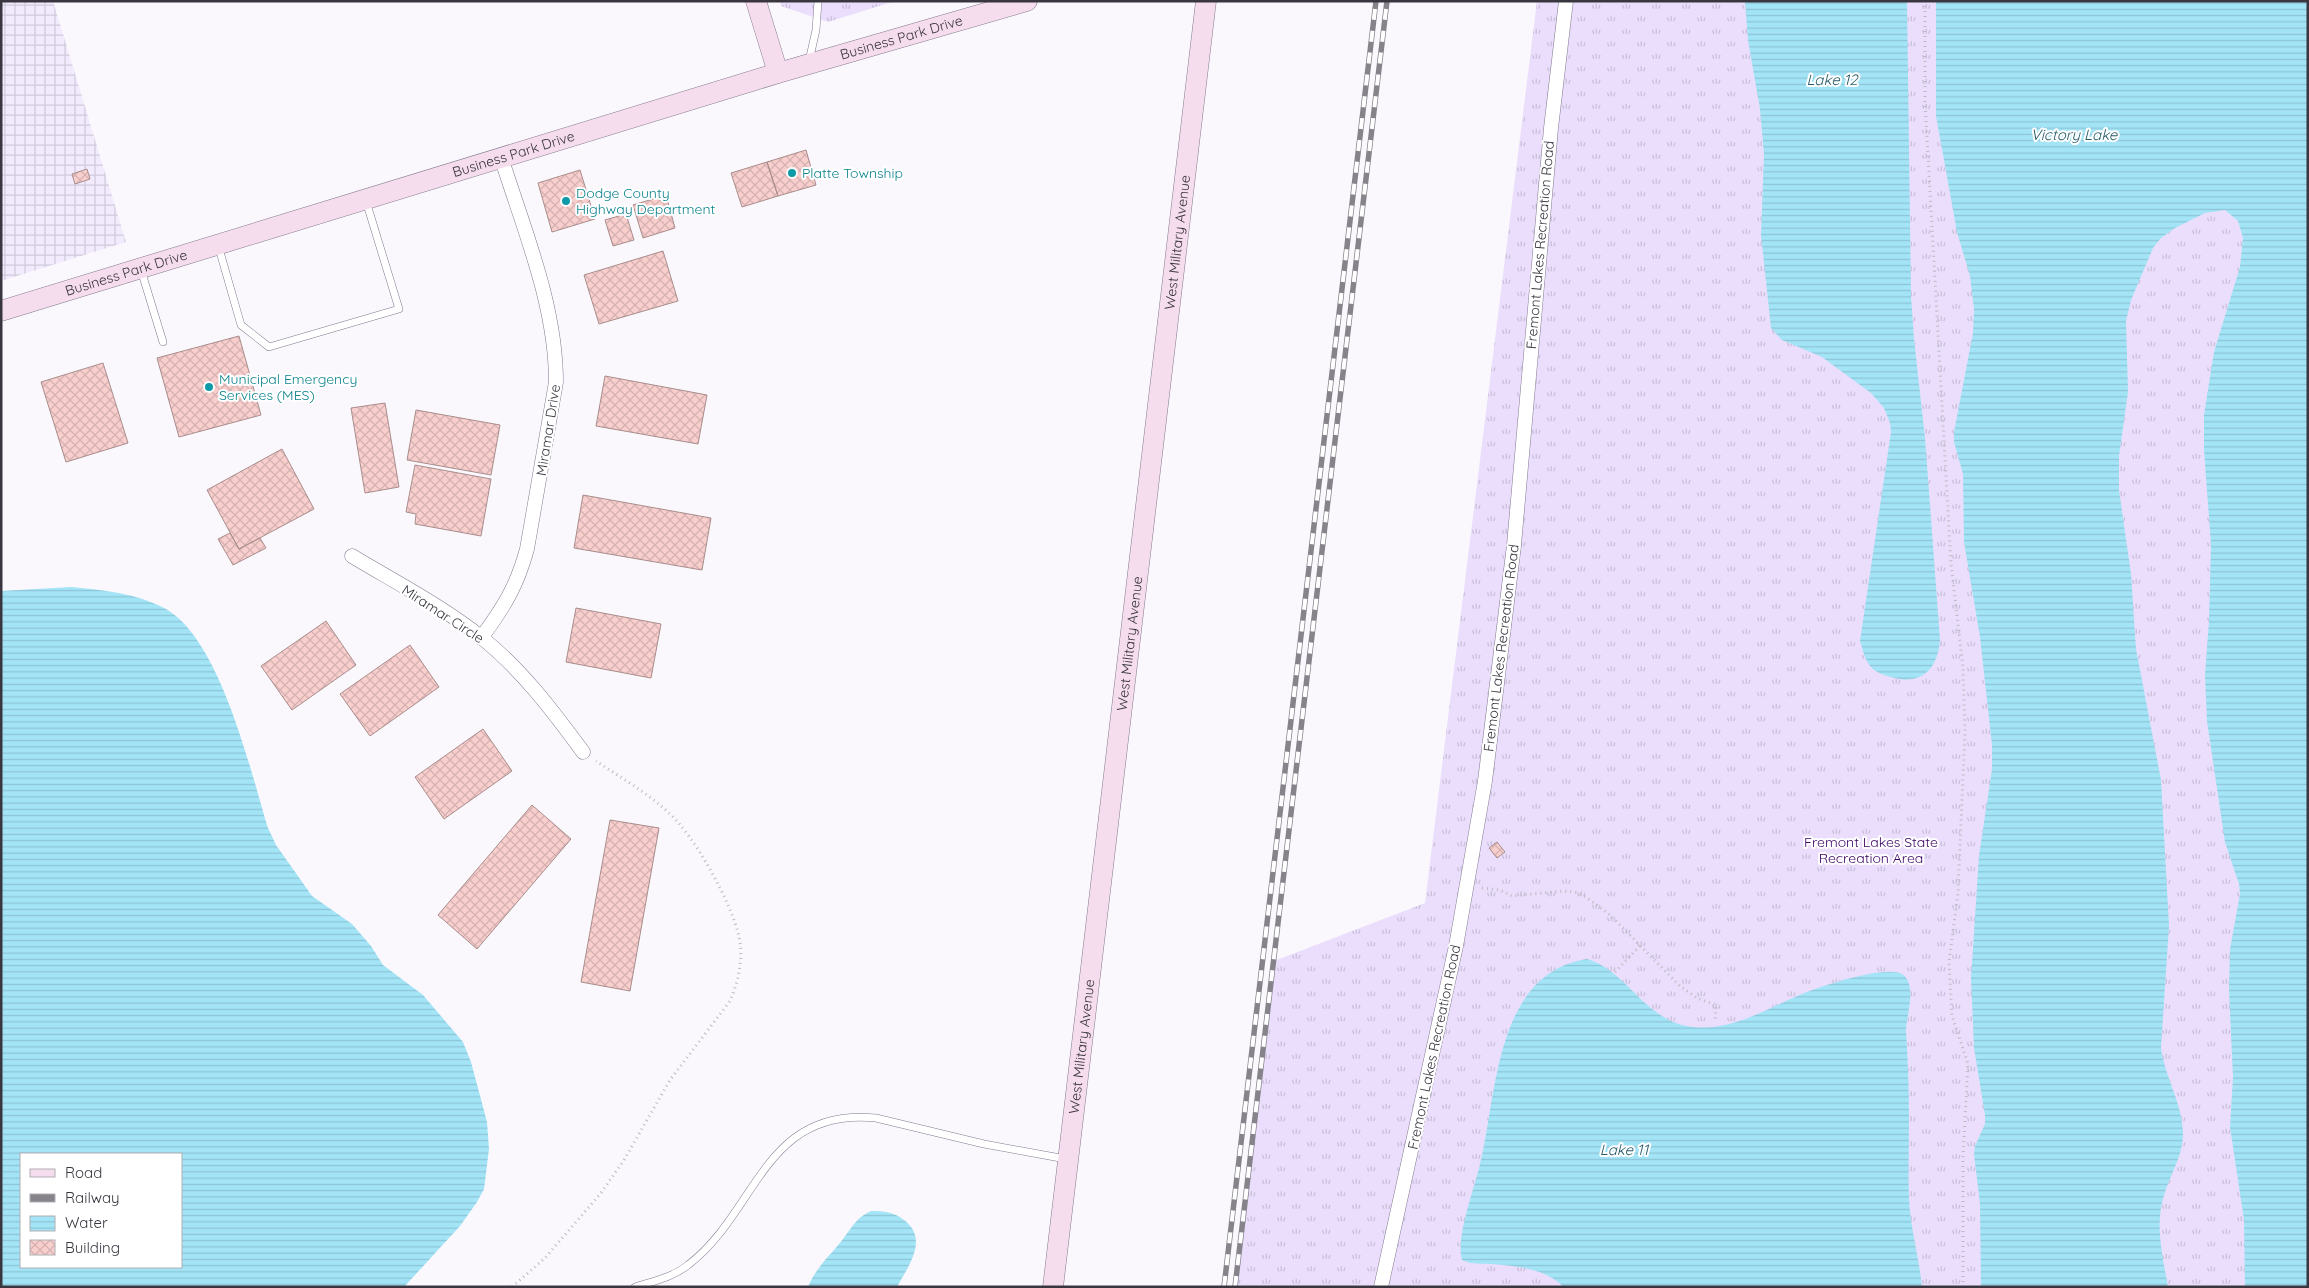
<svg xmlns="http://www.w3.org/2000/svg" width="2309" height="1288" viewBox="0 0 2309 1288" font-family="Quicksand,sans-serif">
<defs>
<pattern id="industrial-grid" width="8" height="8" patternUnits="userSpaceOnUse" patternTransform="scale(1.25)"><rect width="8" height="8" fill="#f2ebfe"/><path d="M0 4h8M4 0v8" fill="none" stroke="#d0cadb"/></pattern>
<pattern id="grass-tufts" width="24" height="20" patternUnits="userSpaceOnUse" patternTransform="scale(1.25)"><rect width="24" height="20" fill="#eadefc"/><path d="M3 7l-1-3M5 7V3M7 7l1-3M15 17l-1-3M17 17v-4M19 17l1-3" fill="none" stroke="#c9bfd9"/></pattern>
<pattern id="water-rules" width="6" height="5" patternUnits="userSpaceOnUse" patternTransform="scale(1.25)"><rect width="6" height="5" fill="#a3e4f7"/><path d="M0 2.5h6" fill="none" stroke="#8dc4d5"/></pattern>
<pattern id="building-cross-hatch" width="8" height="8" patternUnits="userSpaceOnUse" patternTransform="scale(1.25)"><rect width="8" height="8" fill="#f8cfcd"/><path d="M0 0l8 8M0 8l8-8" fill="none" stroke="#d5b2b1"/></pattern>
</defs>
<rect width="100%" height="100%" fill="#faf8fd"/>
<!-- industrial -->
<path fill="url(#industrial-grid)" d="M 1,1 L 53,1 L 126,242 L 1,281 Z"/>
<!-- grass -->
<path fill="url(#grass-tufts)" d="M 780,1 L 895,1 L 828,22 L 781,6 Z
M 1537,1 L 2308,1 L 2308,1287 L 1235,1287 L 1274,961 L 1425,903 Z"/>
<!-- water -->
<path fill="url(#water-rules)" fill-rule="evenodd" d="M 1745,1 L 1907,1 L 1911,296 L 1914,339 L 1925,438 L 1940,640 C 1938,667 1923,685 1895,678 C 1887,676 1879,674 1873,669 C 1865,662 1863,650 1860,641 L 1891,432 L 1890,423 L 1884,408 L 1871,393 L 1822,357 L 1782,340 L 1771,328 L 1761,235 L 1764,154 L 1760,109 L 1748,40 Z
M 1936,1 L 2308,1 L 2308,1287 L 2245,1287 L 2244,1220 L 2230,1127 L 2233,1077 L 2229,990 L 2230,949 L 2240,894 L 2239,884 L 2225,842 L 2207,721 L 2205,675 L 2209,621 L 2211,544 L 2204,450 L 2204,415 L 2214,352 L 2240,267 L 2243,238 L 2238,221 L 2225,210 L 2205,213 L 2175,228 L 2161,238 L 2153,248 L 2131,300 L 2126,321 L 2128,392 L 2119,456 L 2119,490 L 2131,574 L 2136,649 L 2161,780 L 2169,926 L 2161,1048 C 2165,1078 2184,1106 2183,1137 C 2182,1158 2168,1178 2163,1199 C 2155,1227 2163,1259 2168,1287 L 1981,1287 L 1980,1204 L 1974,1154 L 1975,1146 L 1985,1124 L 1985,1115 L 1974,1048 L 1971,978 L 1979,856 L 1992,769 L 1992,745 L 1980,637 L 1964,542 L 1963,474 L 1954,442 L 1954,432 L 1973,333 L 1974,309 L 1970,276 L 1957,232 L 1936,116 Z
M 71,587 C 103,590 135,593 164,608 C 220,637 250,770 268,828 L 276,845 L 312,896 L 352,924 L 371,946 L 383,965 L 423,995 L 463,1042 L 471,1062 L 487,1122 L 489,1149 L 484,1189 L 477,1202 L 460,1226 L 404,1287 L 1,1287 L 1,591 ZM 21,1154 L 181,1154 L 181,1267 L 21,1267 Z
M 1587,959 C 1628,971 1645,1022 1693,1027 C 1739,1032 1778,1000 1821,987 C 1836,982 1887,966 1902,974 C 1918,984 1906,1017 1906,1031 C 1908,1062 1909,1092 1909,1122 C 1909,1147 1908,1172 1909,1197 C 1910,1227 1919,1257 1922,1287 L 1564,1287 C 1540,1264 1502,1265 1470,1263 L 1462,1260 C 1455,1238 1476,1184 1481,1160 C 1497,1091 1496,973 1587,959 Z
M 871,1211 C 884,1211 894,1212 904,1220 C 929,1239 909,1265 897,1287 L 808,1287 C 816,1267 831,1255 843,1239 C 852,1227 857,1217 871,1211 Z"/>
<!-- building -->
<path fill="url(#building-cross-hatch)" stroke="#a98d8c" d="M 806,150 L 816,185 L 778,196 L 767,162 Z
M 767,162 L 778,196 L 742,207 L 731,173 Z
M 87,169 L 90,179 L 75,184 L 72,174 Z
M 580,170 L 595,219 L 552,232 L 538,183 Z
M 666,195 L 675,228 L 643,238 L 633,205 Z
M 626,214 L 634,240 L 613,246 L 605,220 Z
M 663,251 L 678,301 L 599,324 L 584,275 Z
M 239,336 L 261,415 L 179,437 L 157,358 Z
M 103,363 L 128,443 L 66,462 L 41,382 Z
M 605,376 L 707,395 L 698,444 L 596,426 Z
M 385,403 L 399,487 L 365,493 L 351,408 Z
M 416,410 L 500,425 L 491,475 L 407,460 Z
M 282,449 L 314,509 L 239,549 L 207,490 Z
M 415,465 L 491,479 L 481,536 L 415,524 L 416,514 L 406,512 Z
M 583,495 L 711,518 L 702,570 L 574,548 Z
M 230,533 L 239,549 L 260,538 L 266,548 L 233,565 L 218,539 Z
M 576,608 L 661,624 L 651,678 L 566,662 Z
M 326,621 L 356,665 L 292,710 L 261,666 Z
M 410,645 L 439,687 L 370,736 L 340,694 Z
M 483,729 L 512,771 L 444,819 L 415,777 Z
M 532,805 L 571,839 L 477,949 L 438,915 Z
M 610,820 L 659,828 L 630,991 L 581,982 Z
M 1497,842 L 1505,852 L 1497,858 L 1489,848 Z"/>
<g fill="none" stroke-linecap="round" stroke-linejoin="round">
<!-- lane casing -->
<g stroke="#837a90" stroke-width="8">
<path id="lane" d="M 809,61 L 816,30 L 818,1
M 218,245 L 241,325 L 269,347 L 399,309 L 366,201
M 141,270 L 163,342
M 635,1287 C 654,1281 673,1277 688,1265 C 758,1212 763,1107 876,1118 L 984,1144 L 1066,1159"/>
</g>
<!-- street casing -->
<g stroke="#837a90" stroke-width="15">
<path id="street" d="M 352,556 C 395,582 442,606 482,638 C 521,669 553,711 583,752
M 481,638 C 504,607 517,586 527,549 L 556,382 C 556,305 524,230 501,157
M 1381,1287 L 1456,946 L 1485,781 L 1514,545 L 1551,128 L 1566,1"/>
</g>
<!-- secondary casing -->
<g stroke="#837a90" stroke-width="21">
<g id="secondary">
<path d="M 756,1 L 778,73"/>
<path id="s1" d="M 1,311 L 778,73 L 1027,1"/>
<path id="s2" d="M 1053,1287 L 1206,1"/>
</g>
</g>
<!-- path -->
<path stroke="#bcbac0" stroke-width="3" stroke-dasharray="1 4" stroke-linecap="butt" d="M 1925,1 L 1925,102 L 1951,564 L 1963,667 L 1965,731 L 1958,893 L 1949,962 L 1952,1016 L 1968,1064 L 1963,1157 L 1963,1287
M 1482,888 L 1500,890 L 1512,896 L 1563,891 L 1575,892 L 1586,897 L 1610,915 L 1680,986 L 1697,998 L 1716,1005 L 1715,1022
M 1615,972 L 1640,946
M 512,1287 L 545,1258 L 601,1193 L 624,1160 L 670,1080 L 730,1001 C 738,982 744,958 739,937 C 732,903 694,835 668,812 C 646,792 620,777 596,761"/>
<!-- lane -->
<use href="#lane" stroke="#fff" stroke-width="7"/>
<!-- street -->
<use href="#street" stroke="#fff" stroke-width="14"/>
<!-- secondary -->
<use href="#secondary" stroke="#f5dded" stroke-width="20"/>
<!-- rail casing -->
<g stroke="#86838b" stroke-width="5.5">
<path id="rail" d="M 1224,1287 L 1376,1
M 1235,1287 L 1387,1"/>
</g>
<!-- rail -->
<use href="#rail" stroke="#fff" stroke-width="4" stroke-dasharray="11" stroke-linecap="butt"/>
</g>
<!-- markers -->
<g fill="#0f9aa8" stroke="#fff" stroke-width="2">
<circle cx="792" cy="173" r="5"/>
<circle cx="566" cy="201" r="5"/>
<circle cx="209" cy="387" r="5"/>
</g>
<g text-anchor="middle" stroke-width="4" stroke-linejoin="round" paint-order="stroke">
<!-- street labels -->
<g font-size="14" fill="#3a3640" stroke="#fff">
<text dy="5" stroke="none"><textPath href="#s1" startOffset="941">Business Park Drive</textPath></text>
<text dy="5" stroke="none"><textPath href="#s1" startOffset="536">Business Park Drive</textPath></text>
<text dy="5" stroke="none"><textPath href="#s2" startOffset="1052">West Military Avenue</textPath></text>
<text transform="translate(1540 245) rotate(-85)" y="5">Fremont Lakes Recreation Road</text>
<text dy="5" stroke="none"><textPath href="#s1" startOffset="131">Business Park Drive</textPath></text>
<text transform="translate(548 430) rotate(-81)" y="5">Miramar Drive</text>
<text transform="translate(443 614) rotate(33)" y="5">Miramar Circle</text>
<text dy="5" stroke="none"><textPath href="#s2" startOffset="648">West Military Avenue</textPath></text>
<text transform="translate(1501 648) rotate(-83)" y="5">Fremont Lakes Recreation Road</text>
<text dy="5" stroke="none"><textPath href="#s2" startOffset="242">West Military Avenue</textPath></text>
<text transform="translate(1434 1047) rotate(-78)" y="5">Fremont Lakes Recreation Road</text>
</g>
<!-- culture labels -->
<g font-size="14" fill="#0d838f" stroke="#fff" text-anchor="start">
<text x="802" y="178">Platte Township</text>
<text x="576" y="198">Dodge County<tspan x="576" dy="16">Highway Department</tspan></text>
<text x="219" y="384">Municipal Emergency<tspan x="219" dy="16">Services (MES)</tspan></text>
</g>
<!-- park labels -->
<g font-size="14" fill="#390062" stroke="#fff">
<text x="1871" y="847">Fremont Lakes State<tspan x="1871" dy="16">Recreation Area</tspan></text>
</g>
<!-- water labels -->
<g font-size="15" font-style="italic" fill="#2a5d6b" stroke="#fff">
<text x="1832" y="85">Lake 12</text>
<text x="2074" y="140">Victory Lake</text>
<text x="1624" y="1155">Lake 11</text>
</g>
</g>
<!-- border -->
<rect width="2309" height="1288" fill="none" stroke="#3a3640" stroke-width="5"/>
<!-- legend -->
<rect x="20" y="1153" width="162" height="115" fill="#ffffff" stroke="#b0afb3"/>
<rect x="30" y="1169" width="25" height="8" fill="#f5dded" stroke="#b0afb3"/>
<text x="65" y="1178" font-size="15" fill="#3a3640">Road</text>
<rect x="30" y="1194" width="25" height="8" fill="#86838b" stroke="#b0afb3"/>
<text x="65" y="1203" font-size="15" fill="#3a3640">Railway</text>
<rect x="30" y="1216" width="25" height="15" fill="url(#water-rules)" stroke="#b0afb3"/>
<text x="65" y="1228" font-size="15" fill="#3a3640">Water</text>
<rect x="30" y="1240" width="25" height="15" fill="url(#building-cross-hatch)" stroke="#b0afb3"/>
<text x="65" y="1253" font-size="15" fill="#3a3640">Building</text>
</svg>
